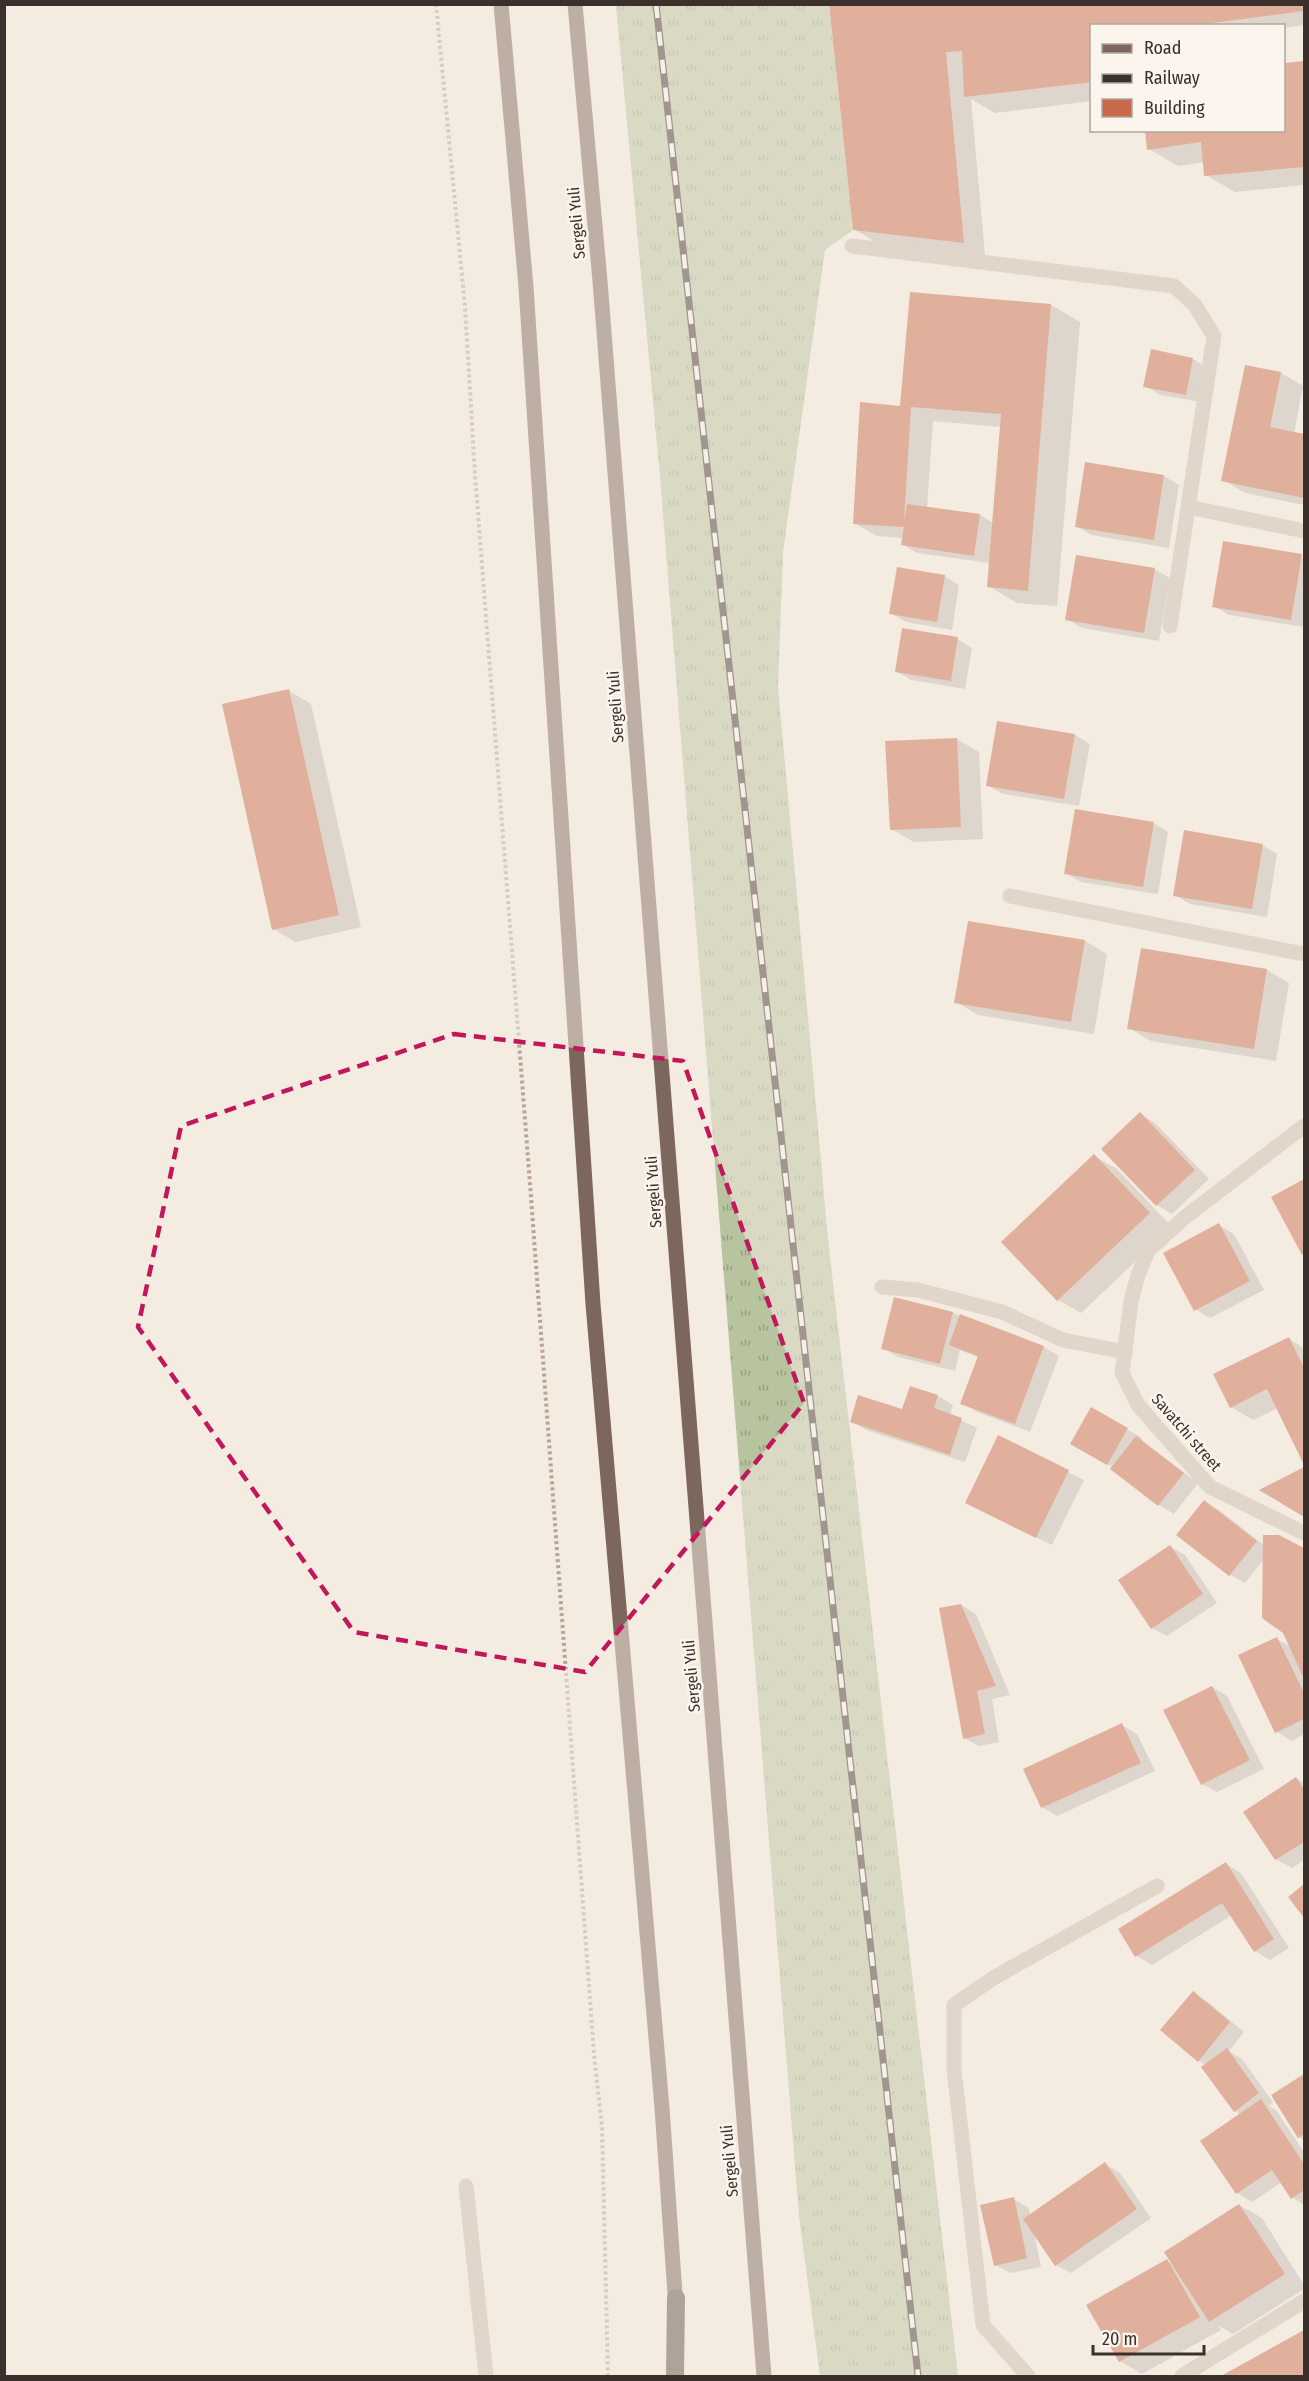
<svg xmlns="http://www.w3.org/2000/svg" width="1309" height="2381" viewBox="0 0 1309 2381" font-family="'Fira Sans Condensed',sans-serif">
<defs>
<pattern id="grass-tufts" width="24" height="20" patternUnits="userSpaceOnUse" patternTransform="scale(1.5)"><rect width="24" height="20" fill="#b8c4a0"/><path d="M3 7l-1-3M5 7V3M7 7l1-3M15 17l-1-3M17 17v-4M19 17l1-3" fill="none" stroke="#97a083"/></pattern>
</defs>
<rect width="100%" height="100%" fill="#f4ebe1"/>
<!-- grass -->
<path fill="url(#grass-tufts)" d="M 616,5 L 829,5 L 853,230 L 825,250 L 783,552 L 778,687 L 828,1239 L 958,2376 L 820,2376 L 799,2216 L 660,477 Z"/>
<!-- shadow -->
<path fill="#0003" fill-rule="evenodd" d="M 830,4 L 1304,4 L 1304,25 L 1284,28 L 1284,26 L 1092,26 L 1092,101 L 995,113 L 971,99 L 985,255 L 877,243 L 854,229 Z
M 1304,63 L 1304,185 L 1235,192 L 1206,175 L 1204,162 L 1178,166 L 1149,149 L 1284,130 L 1284,65 Z
M 1051,305 L 1080,322 L 1057,606 L 1017,603 L 988,586 L 990,563 L 917,553 L 902,544 L 903,538 L 877,536 L 854,523 L 908,408 ZM 933,421 L 1001,427 L 993,523 L 980,515 L 927,508 Z
M 1193,359 L 1208,368 L 1201,402 L 1160,395 L 1145,386 Z
M 1246,366 L 1281,373 L 1303,386 L 1294,434 L 1304,436 L 1304,505 L 1245,493 L 1223,480 Z
M 1164,476 L 1179,485 L 1169,548 L 1091,535 L 1076,526 Z
M 1301,556 L 1304,558 L 1304,627 L 1229,615 L 1214,606 Z
M 1154,569 L 1170,578 L 1159,641 L 1082,628 L 1067,619 Z
M 944,576 L 959,585 L 952,630 L 906,622 L 891,613 Z
M 957,639 L 972,648 L 965,689 L 911,680 L 896,671 Z
M 289,691 L 311,704 L 361,927 L 296,942 L 273,929 Z
M 1075,735 L 1090,744 L 1079,806 L 1003,794 L 987,785 Z
M 957,739 L 979,752 L 983,839 L 914,842 L 891,829 Z
M 1153,823 L 1168,832 L 1158,894 L 1081,882 L 1066,873 Z
M 1262,845 L 1277,854 L 1267,917 L 1190,904 L 1175,895 Z
M 1085,941 L 1107,954 L 1094,1034 L 978,1015 L 956,1002 Z
M 1142,950 L 1267,970 L 1289,983 L 1276,1061 L 1151,1041 L 1129,1028 Z
M 1140,1114 L 1155,1123 L 1209,1179 L 1172,1214 L 1157,1205 L 1103,1149 Z
M 1094,1156 L 1117,1169 L 1172,1227 L 1081,1313 L 1058,1300 L 1003,1242 Z
M 1304,1181 L 1304,1254 L 1273,1197 Z
M 1219,1225 L 1234,1234 L 1264,1290 L 1210,1318 L 1195,1309 Z
M 895,1299 L 953,1313 L 1044,1347 L 1059,1356 L 1030,1432 L 977,1412 L 962,1403 L 979,1358 L 960,1350 L 955,1371 L 898,1357 L 883,1348 Z
M 1289,1339 L 1304,1348 L 1304,1461 L 1278,1408 L 1253,1420 L 1231,1407 Z
M 911,1388 L 938,1396 L 953,1405 L 950,1415 L 977,1428 L 965,1462 L 866,1430 L 851,1421 L 903,1411 Z
M 1092,1409 L 1142,1438 L 1141,1440 L 1198,1483 L 1174,1514 L 1159,1505 L 1113,1469 L 1114,1468 L 1072,1444 Z
M 999,1437 L 1084,1480 L 1052,1545 L 982,1511 Z
M 1304,1469 L 1304,1515 L 1262,1490 Z
M 1204,1502 L 1219,1510 L 1265,1546 L 1278,1536 L 1304,1550 L 1304,1734 L 1292,1741 L 1277,1732 L 1277,1639 L 1291,1647 L 1265,1558 L 1245,1583 L 1230,1575 Z
M 1170,1546 L 1185,1555 L 1217,1603 L 1167,1636 L 1152,1628 Z
M 961,1605 L 976,1614 L 1010,1695 L 992,1699 L 999,1742 L 979,1746 L 964,1738 Z
M 1212,1687 L 1227,1696 L 1264,1769 L 1217,1792 L 1202,1784 Z
M 1122,1725 L 1137,1734 L 1155,1771 L 1057,1816 L 1042,1807 Z
M 1296,1778 L 1304,1783 L 1304,1860 L 1292,1868 L 1276,1859 L 1245,1812 Z
M 1226,1864 L 1241,1873 L 1289,1948 L 1270,1960 L 1255,1951 L 1232,1915 L 1152,1965 L 1137,1956 L 1120,1930 Z
M 1193,1993 L 1208,2002 L 1244,2032 L 1229,2051 L 1242,2059 L 1273,2102 L 1269,2106 L 1276,2110 L 1304,2152 L 1304,2205 L 1292,2197 L 1282,2182 L 1252,2202 L 1237,2193 L 1202,2141 L 1241,2115 L 1235,2111 L 1206,2065 L 1199,2061 Z
M 1304,2076 L 1304,2140 L 1299,2137 L 1273,2096 Z
M 1105,2164 L 1120,2173 L 1151,2218 L 1071,2273 L 1056,2265 L 1034,2233 L 1041,2267 L 1010,2273 L 995,2265 L 1013,2199 L 1029,2208 L 1030,2215 Z
M 1239,2205 L 1262,2218 L 1304,2285 L 1304,2289 L 1233,2334 L 1218,2325 L 1221,2330 L 1142,2374 L 1120,2361 L 1167,2261 L 1175,2266 Z
M 1304,2331 L 1304,2376 L 1224,2376 Z"/>
<!-- building -->
<path fill="#c8694b" d="M 829,4 L 1304,4 L 1304,11 L 1189,26 L 1092,26 L 1092,82 L 964,97 L 962,51 L 946,52 L 964,243 L 853,230 Z
M 1304,61 L 1304,167 L 1204,176 L 1201,142 L 1147,150 L 1145,130 L 1284,130 L 1284,63 Z
M 910,292 L 1051,304 L 1028,591 L 987,587 L 1001,414 L 911,407 L 904,522 L 907,504 L 980,514 L 974,556 L 901,545 L 904,527 L 853,524 L 860,402 L 900,406 Z
M 1151,349 L 1193,358 L 1186,395 L 1143,387 Z
M 1245,365 L 1281,372 L 1270,427 L 1304,434 L 1304,498 L 1221,481 Z
M 1085,462 L 1164,475 L 1154,540 L 1075,527 Z
M 1223,541 L 1302,554 L 1291,620 L 1212,607 Z
M 1076,555 L 1155,568 L 1144,633 L 1065,620 Z
M 897,567 L 945,575 L 937,622 L 889,614 Z
M 902,628 L 958,637 L 951,681 L 895,672 Z
M 289,689 L 339,915 L 272,930 L 222,704 Z
M 997,721 L 1075,734 L 1064,799 L 986,786 Z
M 957,738 L 961,827 L 890,830 L 885,741 Z
M 1075,809 L 1154,822 L 1143,887 L 1064,874 Z
M 1184,830 L 1263,844 L 1252,909 L 1173,896 Z
M 968,921 L 1085,940 L 1071,1022 L 954,1003 Z
M 1141,948 L 1267,969 L 1254,1049 L 1127,1029 Z
M 1140,1112 L 1195,1170 L 1156,1206 L 1101,1149 Z
M 1094,1154 L 1150,1213 L 1057,1301 L 1001,1242 Z
M 1304,1179 L 1304,1253 L 1302,1255 L 1271,1197 Z
M 1219,1223 L 1250,1281 L 1194,1311 L 1163,1253 Z
M 894,1297 L 953,1312 L 940,1364 L 881,1349 Z
M 960,1314 L 1044,1346 L 1015,1424 L 960,1404 L 978,1356 L 949,1345 Z
M 1289,1337 L 1304,1368 L 1304,1465 L 1267,1389 L 1230,1408 L 1213,1374 Z
M 910,1386 L 938,1395 L 934,1408 L 962,1418 L 950,1455 L 850,1422 L 858,1395 L 902,1409 Z
M 1091,1407 L 1128,1428 L 1107,1465 L 1070,1444 Z
M 998,1435 L 1069,1470 L 1036,1538 L 965,1503 Z
M 1136,1436 L 1184,1473 L 1158,1506 L 1110,1469 Z
M 1304,1467 L 1304,1517 L 1259,1490 Z
M 1204,1500 L 1257,1541 L 1229,1576 L 1176,1535 Z
M 1263,1535 L 1279,1535 L 1304,1548 L 1304,1679 L 1283,1633 L 1262,1618 Z
M 1170,1545 L 1203,1594 L 1151,1629 L 1118,1580 Z
M 961,1604 L 996,1686 L 977,1691 L 985,1734 L 963,1739 L 939,1608 Z
M 1277,1637 L 1304,1693 L 1304,1719 L 1275,1733 L 1238,1655 Z
M 1212,1686 L 1250,1760 L 1201,1785 L 1163,1710 Z
M 1122,1723 L 1141,1763 L 1041,1808 L 1023,1769 Z
M 1296,1777 L 1304,1790 L 1304,1842 L 1275,1860 L 1243,1812 Z
M 1226,1862 L 1274,1939 L 1254,1952 L 1222,1903 L 1135,1957 L 1118,1929 Z
M 1304,1884 L 1304,1918 L 1288,1897 Z
M 1193,1991 L 1230,2022 L 1198,2062 L 1160,2030 Z
M 1227,2048 L 1259,2093 L 1234,2112 L 1201,2067 Z
M 1304,2074 L 1304,2134 L 1298,2138 L 1271,2095 Z
M 1261,2099 L 1304,2164 L 1304,2190 L 1291,2199 L 1272,2170 L 1236,2194 L 1200,2141 Z
M 1105,2162 L 1137,2209 L 1055,2266 L 1023,2219 Z
M 1014,2197 L 1027,2258 L 994,2266 L 980,2205 Z
M 1239,2204 L 1285,2274 L 1209,2322 L 1164,2252 Z
M 1167,2259 L 1200,2317 L 1119,2362 L 1086,2305 Z
M 1304,2330 L 1304,2376 L 1221,2376 Z"/>
<g fill="none" stroke-linecap="round" stroke-linejoin="round">
<!-- path -->
<path stroke="#b9a596" stroke-width="4" stroke-dasharray="3 3" stroke-linecap="butt" d="M 436,4 L 465,307 L 475,475 L 531,1197 L 594,2054 L 602,2127 L 608,2376"/>
<!-- lane -->
<path stroke="#cdbbac" stroke-width="15" d="M 852,246 L 1174,286 L 1194,304 L 1214,336 L 1170,626
M 1188,507 L 1304,531
M 1010,896 L 1304,954
M 882,1287 L 918,1290 L 1002,1312 L 1063,1340 L 1125,1352
M 466,2186 L 486,2376
M 1028,2376 L 983,2325 L 954,2069 L 954,2005 L 995,1977 L 1157,1886"/>
<!-- street -->
<path stroke="#cdbbac" stroke-width="15" d="M 1304,1126 L 1184,1218 L 1148,1251 L 1138,1275 L 1131,1301 L 1122,1373 L 1138,1405 L 1210,1487 L 1304,1533
M 1182,2376 L 1304,2301"/>
<!-- primary -->
<path stroke="#7d675c" stroke-width="15" d="M 501,4 L 526,287 L 593,1304 L 662,2108 L 676,2308
M 575,4 L 600,281 L 764,2376"/>
<!-- highway -->
<path stroke="#5c4a42" stroke-width="18" d="M 675,2376 L 676,2298"/>
<!-- rail casing -->
<g stroke="#3b302b" stroke-width="7">
<path id="rail" d="M 656,4 L 918,2376"/>
</g>
<!-- rail -->
<use href="#rail" stroke="#fbf5ee" stroke-width="4.5" stroke-dasharray="14" stroke-linecap="butt"/>
</g>
<!-- marked area -->
<path d="M0 0H1309V2381H0ZM 454,1034 L 683,1061 L 804,1403 L 585,1672 L 354,1632 L 138,1327 L 181,1126 Z" fill="#f4ebe1" fill-opacity=".55" fill-rule="evenodd"/>
<path fill="none" stroke="#c2185b" stroke-width="4.5" stroke-dasharray="12 8" stroke-linejoin="round" d="M 454,1034 L 683,1061 L 804,1403 L 585,1672 L 354,1632 L 138,1327 L 181,1126 Z"/>
<g text-anchor="middle" stroke-width="5" stroke-linejoin="round" paint-order="stroke">
<!-- street labels -->
<g font-size="16" fill="#3b302b" stroke="#fbf5ee">
<text transform="translate(576 223) rotate(-95)" y="6">Sergeli Yuli</text>
<text transform="translate(615 707) rotate(-94)" y="6">Sergeli Yuli</text>
<text transform="translate(653 1192) rotate(-94)" y="6">Sergeli Yuli</text>
<text transform="translate(1187 1432) rotate(49)" y="6">Savatchi street</text>
<text transform="translate(691 1676) rotate(-95)" y="6">Sergeli Yuli</text>
<text transform="translate(729 2161) rotate(-95)" y="6">Sergeli Yuli</text>
</g>
</g>
<!-- border -->
<rect width="1309" height="2381" fill="none" stroke="#3b302b" stroke-width="12"/>
<!-- legend -->
<rect x="1090" y="24" width="195" height="108" fill="#fbf5ee" stroke="#aea6a0" stroke-width="1.5"/>
<rect x="1102" y="44" width="30" height="9" fill="#7d675c" stroke="#aea6a0" stroke-width="1.5"/>
<text x="1144" y="54" font-size="18" fill="#3b302b">Road</text>
<rect x="1102" y="74" width="30" height="9" fill="#3b302b" stroke="#aea6a0" stroke-width="1.5"/>
<text x="1144" y="84" font-size="18" fill="#3b302b">Railway</text>
<rect x="1102" y="99" width="30" height="18" fill="#c8694b" stroke="#aea6a0" stroke-width="1.5"/>
<text x="1144" y="114" font-size="18" fill="#3b302b">Building</text>
<!-- scale -->
<path d="M1093 2345v9h111v-9" fill="none" stroke="#3b302b" stroke-width="3"/>
<text x="1102" y="2345" font-size="18" fill="#3b302b" stroke="#fbf5ee" stroke-width="4.5" paint-order="stroke">20 m</text>
</svg>
